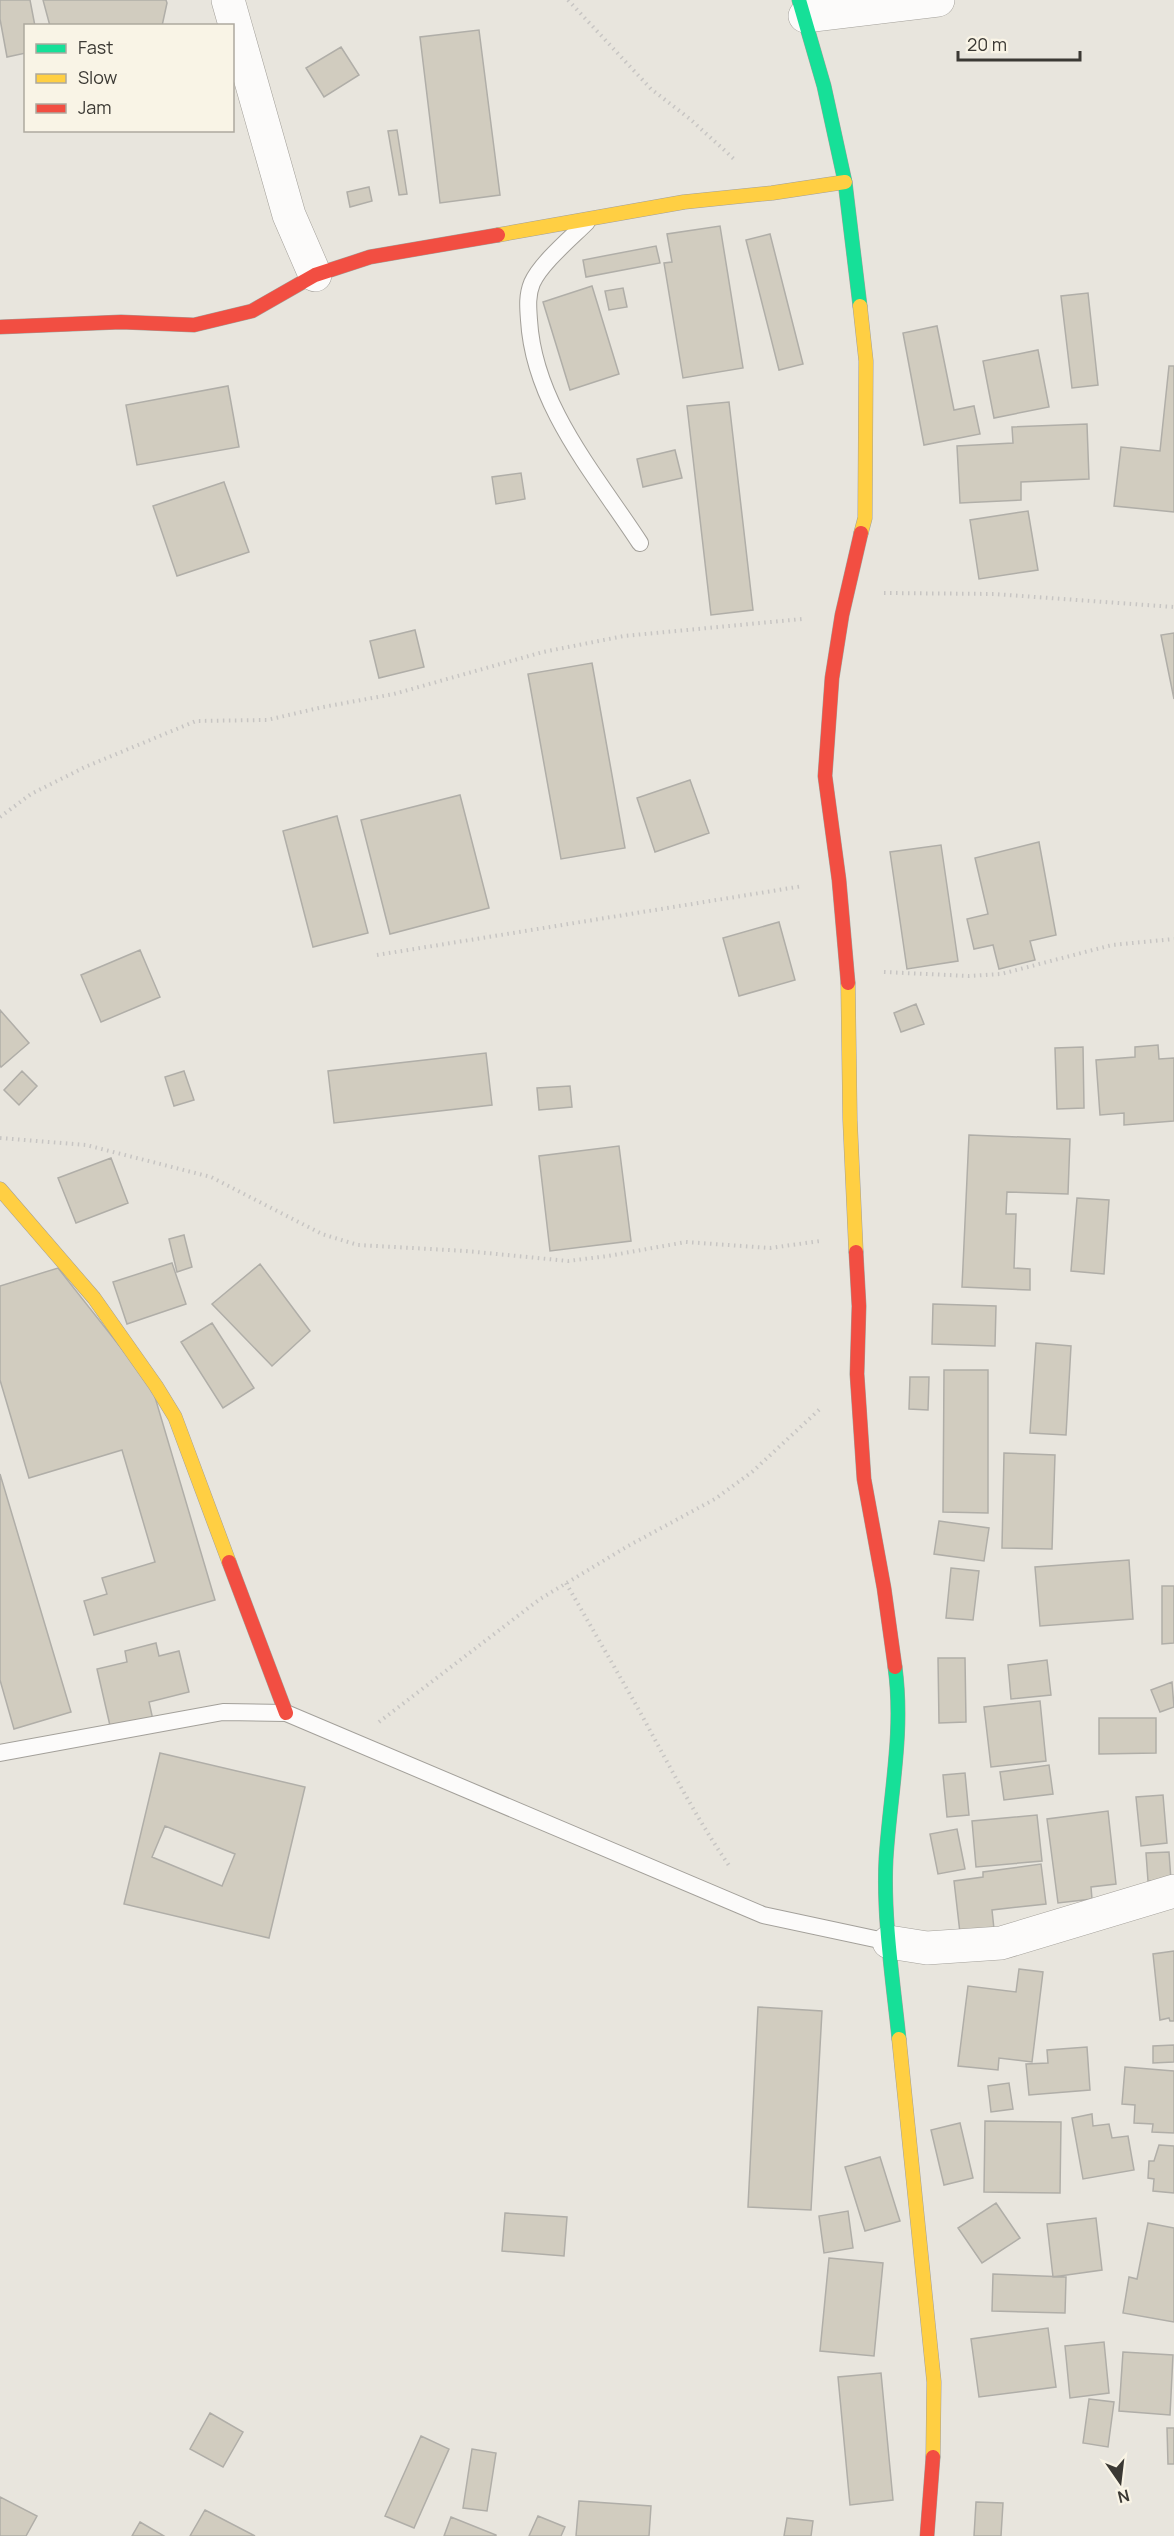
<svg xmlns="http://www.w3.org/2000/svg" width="1174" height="2536" viewBox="0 0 1174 2536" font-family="Manrope,sans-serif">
<rect width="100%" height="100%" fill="#e8e5dd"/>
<!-- building -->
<path fill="#d1ccbf" stroke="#b0aea8" stroke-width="1.5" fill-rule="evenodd" d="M 0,0 L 30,0 L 35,26 L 26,26 L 26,53 L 7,57 L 0,19 Z
M 43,0 L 166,0 L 167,3 L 162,26 L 50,26 Z
M 479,30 L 500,195 L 440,203 L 420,37 Z
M 341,47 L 359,75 L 324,97 L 306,68 Z
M 397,130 L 407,194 L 399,195 L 388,131 Z
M 369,187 L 372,201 L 350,207 L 347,192 Z
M 720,226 L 743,368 L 683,378 L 664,263 L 672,262 L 667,234 Z
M 770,234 L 803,364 L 779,370 L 746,240 Z
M 656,246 L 660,263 L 586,277 L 583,260 Z
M 592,286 L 619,374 L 570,390 L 543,302 Z
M 623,288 L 627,307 L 609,310 L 605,291 Z
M 1088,293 L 1098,385 L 1072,388 L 1061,296 Z
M 937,326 L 954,410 L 974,406 L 980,434 L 924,445 L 903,333 Z
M 1038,350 L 1049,407 L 994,418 L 983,361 Z
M 1169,366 L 1174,366 L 1174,512 L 1114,506 L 1121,447 L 1160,451 Z
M 228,386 L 239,447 L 137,465 L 126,405 Z
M 729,402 L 753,610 L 711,615 L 687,406 Z
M 1087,424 L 1089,479 L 1021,482 L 1021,500 L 960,503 L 957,446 L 1013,443 L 1012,427 Z
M 675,450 L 682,478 L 643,487 L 637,459 Z
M 521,473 L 525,499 L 496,504 L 492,477 Z
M 224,482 L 249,552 L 177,576 L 153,506 Z
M 1028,511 L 1038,570 L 979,579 L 970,520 Z
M 415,630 L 424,667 L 379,678 L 370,641 Z
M 1174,633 L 1174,699 L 1161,635 Z
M 592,663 L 625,848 L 561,859 L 528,674 Z
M 690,780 L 709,833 L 655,852 L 637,798 Z
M 460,795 L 489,908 L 390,934 L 361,820 Z
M 337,816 L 368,933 L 313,947 L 283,831 Z
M 1039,842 L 1056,935 L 1030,941 L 1035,960 L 999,969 L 993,945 L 974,949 L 967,919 L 988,914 L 975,858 Z
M 941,845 L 958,961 L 907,969 L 890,852 Z
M 779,922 L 795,980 L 739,996 L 723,938 Z
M 140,950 L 160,997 L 101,1022 L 81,975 Z
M 916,1004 L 924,1024 L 901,1032 L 894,1013 Z
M 0,1010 L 29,1043 L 1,1067 L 0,1065 Z
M 1158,1045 L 1159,1059 L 1174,1058 L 1174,1121 L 1124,1125 L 1124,1113 L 1100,1115 L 1096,1060 L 1135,1057 L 1135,1047 Z
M 1083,1047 L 1084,1108 L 1057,1109 L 1055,1048 Z
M 486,1053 L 492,1105 L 334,1123 L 328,1071 Z
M 22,1071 L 37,1086 L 19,1105 L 4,1090 Z
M 184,1071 L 194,1100 L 174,1106 L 165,1077 Z
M 570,1086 L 572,1107 L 539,1110 L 537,1088 Z
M 969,1135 L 1070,1139 L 1068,1194 L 1007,1192 L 1006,1214 L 1016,1214 L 1014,1268 L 1030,1269 L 1030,1290 L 962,1287 Z
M 619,1146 L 631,1241 L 550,1251 L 539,1156 Z
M 111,1158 L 128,1203 L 76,1223 L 58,1178 Z
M 1077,1198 L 1109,1200 L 1104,1274 L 1071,1271 Z
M 184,1235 L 192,1267 L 177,1272 L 169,1239 Z
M 172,1263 L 186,1304 L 127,1324 L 113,1282 Z
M 260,1264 L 310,1331 L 272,1366 L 212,1304 Z
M 58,1268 L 152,1387 L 215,1600 L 94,1635 L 84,1601 L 107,1594 L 102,1578 L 155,1562 L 122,1450 L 29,1478 L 0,1380 L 0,1286 Z
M 933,1304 L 996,1306 L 995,1346 L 932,1344 Z
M 212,1323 L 254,1388 L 223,1408 L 181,1342 Z
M 1036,1343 L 1071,1346 L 1066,1435 L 1030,1433 Z
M 944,1370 L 988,1370 L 988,1513 L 943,1512 Z
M 910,1377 L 929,1377 L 928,1410 L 909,1409 Z
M 1004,1453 L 1055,1455 L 1052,1549 L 1002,1548 Z
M 0,1474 L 71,1712 L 14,1729 L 0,1680 Z
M 939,1521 L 989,1528 L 984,1561 L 934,1554 Z
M 1129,1560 L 1133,1619 L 1040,1626 L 1035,1567 Z
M 951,1568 L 979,1571 L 973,1620 L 946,1618 Z
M 1162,1586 L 1174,1586 L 1174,1643 L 1162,1644 Z
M 156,1643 L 159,1656 L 179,1651 L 189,1692 L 149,1702 L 153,1720 L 111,1730 L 97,1669 L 127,1662 L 125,1651 Z
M 938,1658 L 965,1658 L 966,1722 L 939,1723 Z
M 1047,1660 L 1051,1695 L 1011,1699 L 1008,1665 Z
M 1172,1682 L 1174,1707 L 1160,1712 L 1151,1690 Z
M 1040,1701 L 1046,1761 L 991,1767 L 984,1707 Z
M 1099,1718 L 1156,1718 L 1156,1753 L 1099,1754 Z
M 160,1753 L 305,1787 L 269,1938 L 124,1904 ZM 165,1826 L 235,1854 L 222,1886 L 152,1857 Z
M 1049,1765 L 1053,1794 L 1004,1800 L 1000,1772 Z
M 965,1773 L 969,1815 L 947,1817 L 943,1775 Z
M 1163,1795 L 1167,1843 L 1141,1846 L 1136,1797 Z
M 1108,1811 L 1116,1884 L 1091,1887 L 1092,1899 L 1058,1903 L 1047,1819 Z
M 1037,1815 L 1042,1861 L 976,1867 L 972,1821 Z
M 957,1829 L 965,1869 L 938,1874 L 930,1834 Z
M 1169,1852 L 1171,1880 L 1148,1881 L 1146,1853 Z
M 1041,1864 L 1046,1904 L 992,1910 L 994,1929 L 960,1933 L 954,1881 L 983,1877 L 983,1872 Z
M 1174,1951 L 1174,2021 L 1170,2021 L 1169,2018 L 1160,2020 L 1153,1954 Z
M 1019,1969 L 1043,1972 L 1032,2062 L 999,2058 L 998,2070 L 958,2066 L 968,1986 L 1016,1992 Z
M 758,2007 L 822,2011 L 811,2210 L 748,2207 Z
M 1174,2045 L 1174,2062 L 1153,2063 L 1153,2046 Z
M 1087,2047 L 1090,2090 L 1029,2095 L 1026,2064 L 1048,2063 L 1047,2050 Z
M 1125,2067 L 1174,2071 L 1174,2133 L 1152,2132 L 1153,2124 L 1134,2123 L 1135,2105 L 1122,2104 Z
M 1009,2083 L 1013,2109 L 991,2112 L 988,2086 Z
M 1092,2114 L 1093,2126 L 1109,2124 L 1112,2138 L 1128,2136 L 1134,2170 L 1083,2179 L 1072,2118 Z
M 985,2121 L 1061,2122 L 1060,2193 L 984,2192 Z
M 960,2123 L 973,2178 L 944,2185 L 931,2130 Z
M 1159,2145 L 1174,2146 L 1174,2193 L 1153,2191 L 1154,2179 L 1148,2178 L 1149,2161 L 1154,2161 Z
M 880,2157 L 900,2221 L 865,2231 L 845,2167 Z
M 996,2203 L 1020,2238 L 982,2263 L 958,2228 Z
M 848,2211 L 853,2248 L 824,2253 L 819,2216 Z
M 505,2213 L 567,2217 L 564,2256 L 502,2251 Z
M 1096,2218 L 1102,2270 L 1053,2277 L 1047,2224 Z
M 1148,2223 L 1174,2228 L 1174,2322 L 1123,2313 L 1129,2277 L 1137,2279 Z
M 829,2258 L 883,2263 L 874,2356 L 820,2351 Z
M 993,2274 L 1066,2277 L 1065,2313 L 992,2311 Z
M 1048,2328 L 1056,2387 L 979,2397 L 971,2339 Z
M 1104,2342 L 1109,2393 L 1070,2398 L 1065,2346 Z
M 1123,2352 L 1173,2355 L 1170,2415 L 1119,2411 Z
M 881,2373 L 893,2500 L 850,2505 L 838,2377 Z
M 1089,2399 L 1114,2402 L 1108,2447 L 1083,2443 Z
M 210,2413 L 243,2432 L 223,2467 L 190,2449 Z
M 1167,2428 L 1174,2428 L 1174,2464 L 1168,2464 Z
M 421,2436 L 449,2449 L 414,2528 L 385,2516 Z
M 472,2449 L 496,2453 L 487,2511 L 463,2508 Z
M 0,2497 L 37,2516 L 26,2536 L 0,2536 Z
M 579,2501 L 651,2506 L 649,2536 L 576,2536 Z
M 976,2502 L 1003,2503 L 1001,2536 L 974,2536 Z
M 205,2510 L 255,2536 L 190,2536 Z
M 538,2516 L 565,2527 L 561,2536 L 529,2536 Z
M 451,2517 L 496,2535 L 496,2536 L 444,2536 Z
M 787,2518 L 813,2521 L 811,2536 L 784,2536 Z
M 140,2522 L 164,2536 L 132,2536 Z"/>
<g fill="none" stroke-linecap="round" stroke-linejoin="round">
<!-- lane casing -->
<g stroke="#a3a09a" stroke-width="18">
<path id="lane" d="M 587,222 C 571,238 541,263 532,283 C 527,295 528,307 529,320 C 534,405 595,474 640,543
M 0,1753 L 223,1712 L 286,1713 L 763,1915 L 889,1942"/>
</g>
<!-- street casing -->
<g stroke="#a3a09a" stroke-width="34">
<path id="street" d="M 228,0 L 289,215 L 315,275
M 805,16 L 938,0
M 889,1942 L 927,1948 L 1001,1943 L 1174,1891"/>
</g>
<!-- fast casing -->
<g stroke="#a3a09a" stroke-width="15">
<path id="fast" d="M 799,0 L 824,86 L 845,182 L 860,306
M 895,1667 C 904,1733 890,1794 886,1859 C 883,1917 893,1981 899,2039"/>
</g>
<!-- slow casing -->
<g stroke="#a3a09a" stroke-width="15">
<path id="slow" d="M 498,235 L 684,202 L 772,193 L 845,182
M 860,306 L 866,361 L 865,518 L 861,533
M 848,983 L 850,1120 L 856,1252
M 0,1189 L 94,1298 L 156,1386 L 175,1417 L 229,1562
M 899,2039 L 934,2382 L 933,2457"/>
</g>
<!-- jam casing -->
<g stroke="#a3a09a" stroke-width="15">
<path id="jam" d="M 0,327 L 121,322 L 194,325 L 252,311 L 315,275 L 370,257 L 498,235
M 848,983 L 839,880 L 825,776 L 832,678 L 842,615 L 861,533
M 856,1252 L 859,1306 L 857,1374 L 864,1479 L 884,1588 L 895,1667
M 229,1562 L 286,1713
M 927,2536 L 933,2457"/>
</g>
<!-- path -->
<path stroke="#c7c5c3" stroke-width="4" stroke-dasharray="1.5 4.5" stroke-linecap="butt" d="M 568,0 L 651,89 L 690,119 L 734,159
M 884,593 L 994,594 L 1174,607
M 0,817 L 31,794 L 85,767 L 196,721 L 267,720 L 323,707 L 394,694 L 543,652 L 624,636 L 802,619
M 377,955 L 803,886
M 884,972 L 969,976 L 1001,974 L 1112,945 L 1174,939
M 0,1138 L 86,1145 L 211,1177 L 322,1234 L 358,1245 L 466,1251 L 568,1261 L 608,1256 L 686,1242 L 770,1248 L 820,1241
M 566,1583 C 589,1623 612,1663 635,1703 C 666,1759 694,1815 730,1867
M 379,1722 L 540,1599 L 628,1546 L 715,1499 L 752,1472 L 821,1408"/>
<!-- lane -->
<use href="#lane" stroke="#fcfbfa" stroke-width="16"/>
<!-- street -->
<use href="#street" stroke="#fcfbfa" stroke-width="33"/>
<!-- fast -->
<use href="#fast" stroke="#16e098" stroke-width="14"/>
<!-- slow -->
<use href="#slow" stroke="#ffcf43" stroke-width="14"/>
<!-- jam -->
<use href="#jam" stroke="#f24e42" stroke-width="14"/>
</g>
<!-- legend -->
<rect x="24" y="24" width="210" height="108" fill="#f9f4e6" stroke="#ada99f" stroke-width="1.5"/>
<rect x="36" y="44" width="30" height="9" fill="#16e098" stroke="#ada99f" stroke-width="1.5"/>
<text x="78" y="54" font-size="18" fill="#3b3934">Fast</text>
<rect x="36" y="74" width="30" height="9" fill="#ffcf43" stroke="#ada99f" stroke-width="1.5"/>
<text x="78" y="84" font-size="18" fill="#3b3934">Slow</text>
<rect x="36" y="104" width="30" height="9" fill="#f24e42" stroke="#ada99f" stroke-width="1.5"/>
<text x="78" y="114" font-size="18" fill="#3b3934">Jam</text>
<!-- north arrow -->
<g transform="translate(1120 2482) rotate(166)" stroke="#f9f4e6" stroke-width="4.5" paint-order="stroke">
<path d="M0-4.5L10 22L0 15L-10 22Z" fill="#3b3934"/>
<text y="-9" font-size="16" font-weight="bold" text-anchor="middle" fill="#3b3934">N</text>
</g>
<!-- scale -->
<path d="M958 51v9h122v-9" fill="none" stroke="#3b3934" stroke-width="3"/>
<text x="967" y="51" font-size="18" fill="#3b3934" stroke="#f9f4e6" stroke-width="4.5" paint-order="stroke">20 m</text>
</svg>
